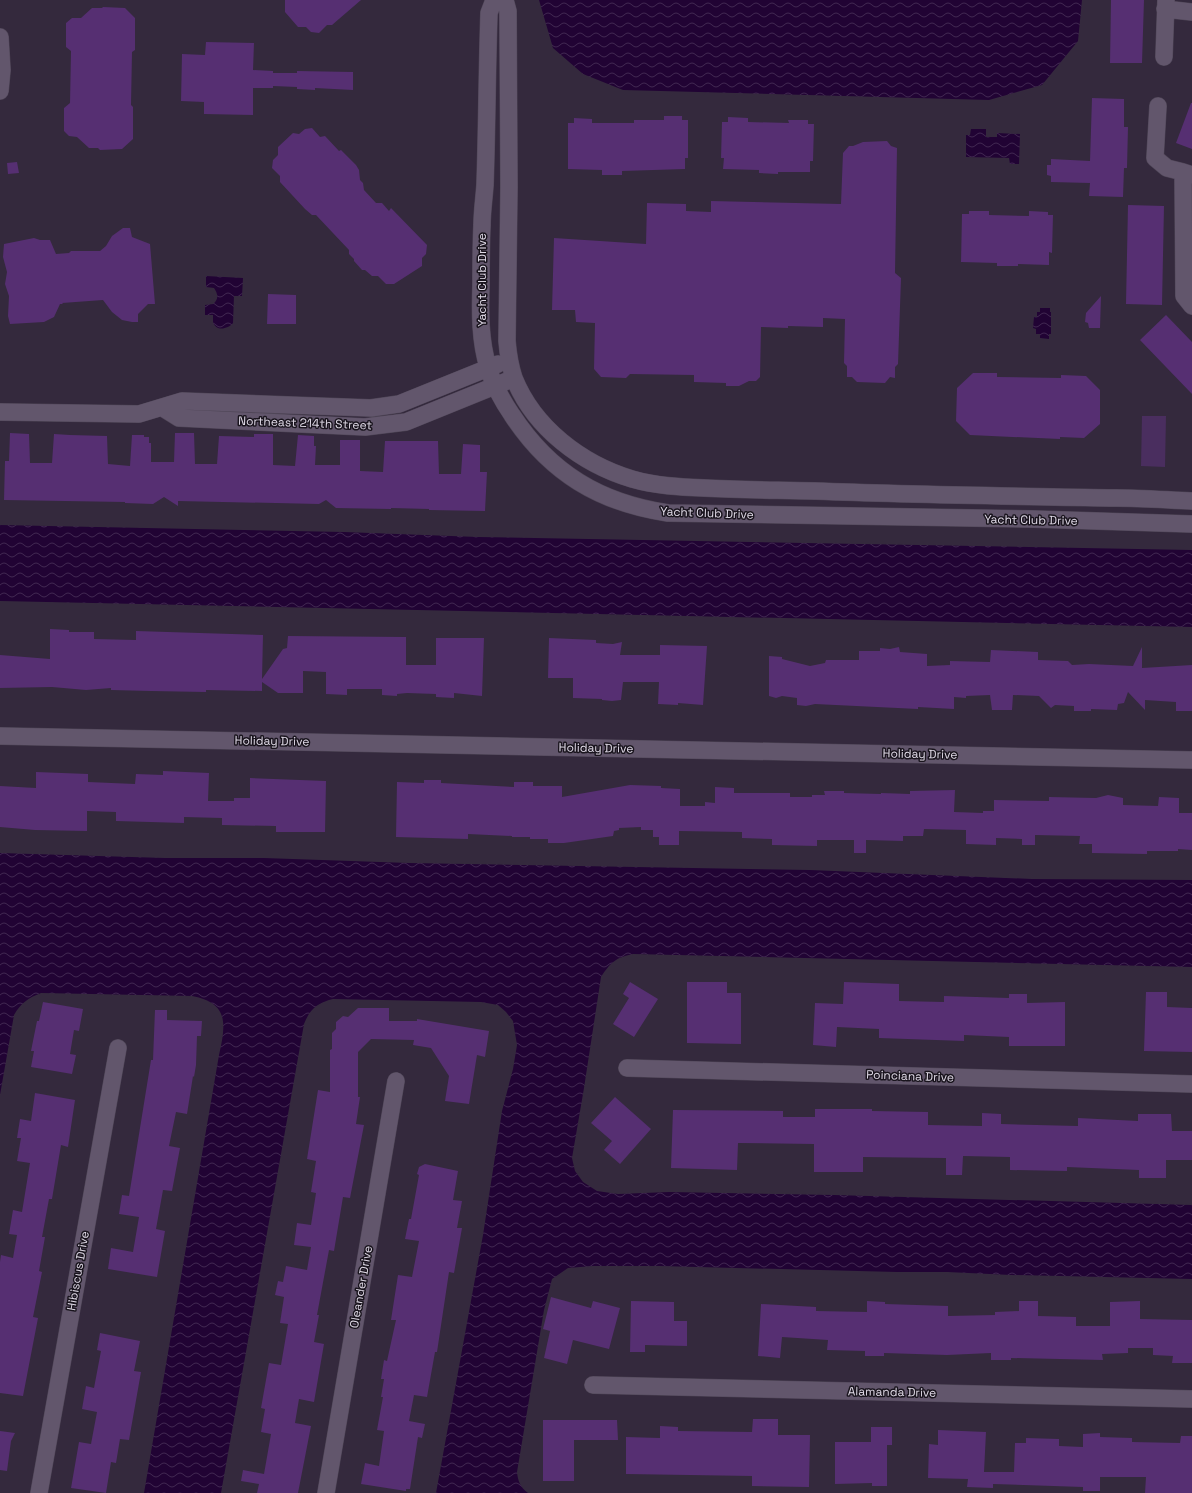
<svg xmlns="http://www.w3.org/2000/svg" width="1192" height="1493" viewBox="0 0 1192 1493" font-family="'Space Grotesk',sans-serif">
<defs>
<pattern id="water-waves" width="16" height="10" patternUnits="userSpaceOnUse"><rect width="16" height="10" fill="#210334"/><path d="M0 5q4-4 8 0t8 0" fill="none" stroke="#412751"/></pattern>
</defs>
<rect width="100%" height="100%" fill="#34293d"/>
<!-- park -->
<path fill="#4a2e5f" d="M 1142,416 L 1166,416 L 1165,467 L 1141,466 Z"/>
<!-- water -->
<path fill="url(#water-waves)" d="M 539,0 L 1082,0 L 1078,41 L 1042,85 L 989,100 L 623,90 L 583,74 L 553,48 Z
M 971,129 L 986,129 L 986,137 L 997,137 L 997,133 L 1020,134 L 1019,164 L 1010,164 L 1009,158 L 966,157 L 966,135 L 970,135 Z
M 206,276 L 243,278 L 242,296 L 234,296 L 233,323 C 228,329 216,332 213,322 C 213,320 213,318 213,315 L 205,315 L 205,305 L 213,304 C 219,299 218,294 214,288 L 206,287 Z
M 1040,308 L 1050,308 L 1050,312 L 1051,312 L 1051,334 L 1049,334 L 1049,339 L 1040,338 L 1040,334 L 1036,334 L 1036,329 L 1033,328 L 1034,317 L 1037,317 L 1037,312 L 1040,312 Z
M 0,525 L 344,532 L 478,537 L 1192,550 L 1192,627 L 0,601 Z
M 0,853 L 165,858 L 264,858 L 409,863 L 810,870 L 1032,879 L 1192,880 L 1192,967 L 633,954 C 615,958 611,962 601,977 L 584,1088 L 572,1158 L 575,1171 L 583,1182 L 597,1191 L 618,1194 L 669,1192 L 834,1195 L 1192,1205 L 1192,1279 L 1011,1275 L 947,1272 L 897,1272 L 659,1266 L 593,1266 L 568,1268 L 552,1279 L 544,1310 L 517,1472 C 518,1481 520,1487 528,1493 L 436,1493 L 483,1235 L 502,1111 L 513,1069 L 517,1045 L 513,1021 L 506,1012 L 498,1005 L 481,1002 L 333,999 C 317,1003 310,1009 304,1024 L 221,1493 L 144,1493 L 219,1055 C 226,1024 229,1003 192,996 L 41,993 C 28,998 21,1003 14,1015 L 0,1095 Z"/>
<!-- building -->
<path fill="#562f72" d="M 285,0 L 361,0 L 332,25 L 327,25 L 319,33 L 311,32 L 306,27 L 298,27 L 285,12 Z
M 1111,0 L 1144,0 L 1142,63 L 1110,63 Z
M 103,7 L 125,8 L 135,18 L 135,50 L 132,52 L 131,105 L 133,107 L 133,139 L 122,149 L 100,150 L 98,148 L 89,148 L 77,137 L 69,136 L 64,131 L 64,108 L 70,103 L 71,51 L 66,47 L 66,23 L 72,18 L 81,18 L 92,8 L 102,8 Z
M 206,42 L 254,43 L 253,70 L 273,71 L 273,73 L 297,73 L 297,71 L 353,72 L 353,90 L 315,88 L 315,90 L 297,89 L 297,87 L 273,86 L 273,88 L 253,88 L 253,115 L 204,114 L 204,102 L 181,101 L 182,54 L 205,55 Z
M 1092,98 L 1124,99 L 1124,127 L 1128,127 L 1127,168 L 1124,168 L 1123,197 L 1089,196 L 1090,183 L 1051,182 L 1051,176 L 1047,175 L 1047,165 L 1051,165 L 1051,159 L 1090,161 Z
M 1191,103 L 1192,103 L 1192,149 L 1176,143 Z
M 664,116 L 682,116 L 682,120 L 688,120 L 688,158 L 685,158 L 685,169 L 622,171 L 622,175 L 602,175 L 602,170 L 568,169 L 568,123 L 574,123 L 574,118 L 592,119 L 592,123 L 634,123 L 634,120 L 664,120 Z
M 728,117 L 748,118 L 748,122 L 789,123 L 788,120 L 808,120 L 808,124 L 814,124 L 813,161 L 810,161 L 810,172 L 778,172 L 778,174 L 759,173 L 759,170 L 723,169 L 724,158 L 721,158 L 722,122 L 728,122 Z
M 312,128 L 320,137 L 325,136 L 339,151 L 341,150 L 356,165 L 359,170 L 360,180 L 363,183 L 364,190 L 376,203 L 382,203 L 389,211 L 391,208 L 427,245 L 426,254 L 422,258 L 422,266 L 394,284 L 386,284 L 378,276 L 372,276 L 365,270 L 362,270 L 354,261 L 354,259 L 349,254 L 349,250 L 316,215 L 312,215 L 305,209 L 280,182 L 280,176 L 272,168 L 273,160 L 278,155 L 278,147 L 293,133 L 299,134 L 305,129 Z
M 887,141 L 891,146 L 897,148 L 895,273 L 901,278 L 898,364 L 895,367 L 895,378 L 890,377 L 885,383 L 857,382 L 852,377 L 847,377 L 847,366 L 844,363 L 845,319 L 823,318 L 823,327 L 788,326 L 788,328 L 761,327 L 760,377 L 756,381 L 749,381 L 739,386 L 726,386 L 726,383 L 694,382 L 694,375 L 630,374 L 626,378 L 601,377 L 594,369 L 595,323 L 576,322 L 575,310 L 552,310 L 554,238 L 646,244 L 647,203 L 686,204 L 686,211 L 711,212 L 711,201 L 841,204 L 843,153 L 849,146 L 853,146 L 863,142 Z
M 17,162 L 19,173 L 8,174 L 7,163 Z
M 1128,205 L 1164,206 L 1162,305 L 1126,304 Z
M 969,211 L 989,211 L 989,215 L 1029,216 L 1029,211 L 1048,212 L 1048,215 L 1053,215 L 1052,253 L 1049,252 L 1049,265 L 1018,264 L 1018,266 L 997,266 L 997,263 L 961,262 L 962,214 L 969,214 Z
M 123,228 L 130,228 L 132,237 L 150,244 L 155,304 L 148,304 L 138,314 L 138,322 L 132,322 L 122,320 L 112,312 L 103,300 L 62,303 L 63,304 L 60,304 L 54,317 L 44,322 L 10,324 L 8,316 L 9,296 L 5,284 L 7,272 L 3,257 L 4,244 L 34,238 L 40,240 L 50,240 L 56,254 L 69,253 L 71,251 L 100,251 L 106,246 L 112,236 Z
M 268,294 L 296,295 L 296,324 L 267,324 Z
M 1101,296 L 1100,328 L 1089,328 L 1088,323 L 1085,322 L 1086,313 Z
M 1166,315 L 1192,342 L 1192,394 L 1140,340 Z
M 973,373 L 997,373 L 997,377 L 1061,378 L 1061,375 L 1086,376 L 1100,390 L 1100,424 L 1084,438 L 1060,437 L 1060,439 L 970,435 L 956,421 L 957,388 Z
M 10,433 L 29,434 L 30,463 L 52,463 L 54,434 L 70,435 L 107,436 L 108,464 L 130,466 L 132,435 L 144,435 L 144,437 L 149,437 L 149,443 L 151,443 L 151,462 L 174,462 L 175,433 L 194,433 L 195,464 L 217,464 L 219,436 L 254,437 L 254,434 L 273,434 L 273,465 L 295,466 L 298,435 L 314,436 L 314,446 L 316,446 L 315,465 L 340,465 L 340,440 L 360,440 L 360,471 L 383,472 L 385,441 L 438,441 L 439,474 L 461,474 L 463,444 L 480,445 L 480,472 L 487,472 L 485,511 L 429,510 L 429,509 L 391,508 L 391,509 L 336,508 L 326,500 L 319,504 L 178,501 L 178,506 L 164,497 L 153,504 L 125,503 L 125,502 L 4,500 L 5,461 L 9,461 Z
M 50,629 L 69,630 L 69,632 L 94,632 L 94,639 L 136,640 L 136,631 L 263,635 L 262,679 L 283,649 L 287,648 L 288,636 L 406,637 L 406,665 L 436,665 L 436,638 L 484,638 L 482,696 L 454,693 L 454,698 L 436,697 L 436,694 L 407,693 L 397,694 L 397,696 L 382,695 L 382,689 L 347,689 L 347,695 L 326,694 L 326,672 L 303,671 L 303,693 L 278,693 L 262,682 L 262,691 L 206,690 L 206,692 L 151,691 L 111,690 L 111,688 L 86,690 L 52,687 L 0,688 L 0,655 L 50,659 Z
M 549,638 L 596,640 L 596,643 L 613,644 L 622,642 L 620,655 L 660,655 L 660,645 L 707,646 L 703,705 L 678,703 L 678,705 L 658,704 L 659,682 L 623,682 L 621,700 L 612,701 L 602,700 L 602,699 L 573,698 L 573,678 L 548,678 Z
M 899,647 L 900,652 L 927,654 L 927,666 L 950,665 L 950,661 L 990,662 L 991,650 L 1038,652 L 1038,660 L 1068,661 L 1072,665 L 1089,664 L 1133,666 L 1142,647 L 1142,668 L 1192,665 L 1192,711 L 1176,711 L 1176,702 L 1145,700 L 1145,710 L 1128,692 L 1124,703 L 1118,704 L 1117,710 L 1091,709 L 1091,711 L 1074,711 L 1074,706 L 1055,705 L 1051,708 L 1039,696 L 1013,695 L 1012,710 L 992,710 L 990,695 L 966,696 L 966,698 L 954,697 L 954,709 L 918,707 L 918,709 L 815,704 L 806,706 L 797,705 L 797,698 L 782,696 L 776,698 L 769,696 L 769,656 L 782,657 L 782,659 L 810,666 L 825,663 L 826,660 L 859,660 L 859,651 L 880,651 L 880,648 L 890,649 Z
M 163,771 L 209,773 L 208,801 L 234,801 L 234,798 L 250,798 L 250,778 L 326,781 L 325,832 L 276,832 L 276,826 L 222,825 L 222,818 L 184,817 L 184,823 L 116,821 L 116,812 L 87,811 L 87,831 L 35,830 L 0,827 L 0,786 L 36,788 L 36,772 L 88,774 L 88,782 L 135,784 L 136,774 L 163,775 Z
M 424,780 L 441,780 L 441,783 L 514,787 L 514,782 L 533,782 L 533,786 L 562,786 L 562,797 L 630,785 L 661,786 L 661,788 L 680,789 L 680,806 L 705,806 L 705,802 L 715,803 L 715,787 L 734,788 L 734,793 L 790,793 L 790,797 L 812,797 L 812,795 L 825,795 L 824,791 L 844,791 L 844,793 L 881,794 L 881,793 L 910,794 L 910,791 L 955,790 L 954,812 L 983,813 L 983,811 L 994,811 L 994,800 L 1049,801 L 1049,797 L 1096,798 L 1108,795 L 1123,798 L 1123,805 L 1158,806 L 1159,797 L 1179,798 L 1179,813 L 1192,813 L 1192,850 L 1178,849 L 1178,851 L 1147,851 L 1147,854 L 1092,853 L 1092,844 L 1079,844 L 1080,836 L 1035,835 L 1035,845 L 1022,845 L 1022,839 L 996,838 L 996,845 L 966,844 L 966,830 L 924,829 L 923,836 L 903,836 L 903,841 L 866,840 L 866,853 L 854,853 L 854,840 L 817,840 L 817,846 L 772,845 L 772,839 L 742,838 L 742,832 L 679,831 L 679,845 L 659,845 L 659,837 L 653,837 L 653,830 L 641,830 L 641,827 L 619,828 L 619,830 L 614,831 L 613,836 L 564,843 L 548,843 L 548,839 L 530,839 L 530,837 L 512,837 L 512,836 L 468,834 L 468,839 L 396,837 L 397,782 L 424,783 Z
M 630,982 L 658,999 L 634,1037 L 613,1024 L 629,998 L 623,994 Z
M 687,982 L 727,982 L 727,993 L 741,993 L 741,1044 L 687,1043 Z
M 844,982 L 899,984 L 899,1001 L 944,1002 L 944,996 L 1009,998 L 1009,994 L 1027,994 L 1027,1003 L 1065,1002 L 1065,1046 L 1009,1046 L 1009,1037 L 964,1035 L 964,1041 L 879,1038 L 879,1029 L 837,1027 L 836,1047 L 813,1045 L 815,1003 L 843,1004 Z
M 1146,992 L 1167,992 L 1167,1007 L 1192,1008 L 1192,1052 L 1144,1051 Z
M 43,1002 L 83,1009 L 79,1031 L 74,1030 L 70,1054 L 76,1055 L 72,1074 L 31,1067 L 34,1051 L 31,1051 L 37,1021 L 39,1021 Z
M 358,1008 L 389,1008 L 389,1021 L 417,1021 L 417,1019 L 489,1031 L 485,1057 L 477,1055 L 469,1104 L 445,1101 L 449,1076 L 431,1048 L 413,1045 L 414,1040 L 371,1039 L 358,1052 L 358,1097 L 360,1097 L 356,1124 L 364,1125 L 350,1198 L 343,1197 L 334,1251 L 329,1250 L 317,1315 L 319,1315 L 314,1342 L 324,1344 L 314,1402 L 299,1399 L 295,1423 L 311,1426 L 298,1493 L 257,1493 L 259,1484 L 241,1481 L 243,1470 L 264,1474 L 271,1434 L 261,1432 L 265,1409 L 261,1408 L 269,1363 L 281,1365 L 288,1324 L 280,1323 L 284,1297 L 275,1295 L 278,1281 L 283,1282 L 286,1266 L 307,1270 L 311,1247 L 294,1245 L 297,1223 L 311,1225 L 316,1193 L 311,1192 L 316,1161 L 307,1159 L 318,1090 L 330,1092 L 330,1050 L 332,1049 L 332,1033 L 336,1029 L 336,1022 L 343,1016 L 348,1017 Z
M 155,1010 L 167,1010 L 167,1020 L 202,1021 L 201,1036 L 197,1036 L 196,1065 L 194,1077 L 193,1076 L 187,1114 L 176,1112 L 169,1146 L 180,1148 L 172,1191 L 163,1190 L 156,1229 L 165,1231 L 157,1277 L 108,1269 L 111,1248 L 133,1252 L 139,1217 L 119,1214 L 122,1195 L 129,1196 L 151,1060 L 153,1060 Z
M 35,1093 L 75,1100 L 68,1147 L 61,1145 L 52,1199 L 49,1199 L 42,1237 L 45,1237 L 39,1271 L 42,1272 L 33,1317 L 38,1318 L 23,1396 L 0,1393 L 0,1262 L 1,1255 L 13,1258 L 17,1235 L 9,1234 L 13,1210 L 22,1212 L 30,1163 L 17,1161 L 21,1138 L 17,1138 L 20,1119 L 31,1121 Z
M 615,1097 L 651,1129 L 620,1164 L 604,1150 L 612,1141 L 591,1123 Z
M 815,1109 L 872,1109 L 872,1111 L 928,1112 L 928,1125 L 982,1126 L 982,1113 L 1001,1114 L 1001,1124 L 1078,1126 L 1078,1118 L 1138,1121 L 1138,1114 L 1171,1114 L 1172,1131 L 1192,1131 L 1192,1160 L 1166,1160 L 1166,1178 L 1139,1178 L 1139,1170 L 1067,1167 L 1067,1171 L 1010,1170 L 1010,1157 L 963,1156 L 962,1175 L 946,1175 L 946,1158 L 863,1157 L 863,1172 L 814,1172 L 814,1144 L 738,1143 L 737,1170 L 671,1168 L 673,1110 L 783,1111 L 783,1117 L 815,1117 Z
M 425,1164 L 458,1171 L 453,1200 L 462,1201 L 457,1228 L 462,1228 L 454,1273 L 449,1272 L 437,1352 L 435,1352 L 427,1397 L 414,1395 L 409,1421 L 425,1424 L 422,1438 L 418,1437 L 410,1489 L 406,1489 L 406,1491 L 361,1484 L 365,1463 L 379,1466 L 384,1431 L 377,1430 L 383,1397 L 381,1397 L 384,1379 L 381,1379 L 384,1360 L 387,1361 L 396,1320 L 391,1320 L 398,1275 L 412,1277 L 419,1241 L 405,1239 L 409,1219 L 411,1219 L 419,1175 L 417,1174 L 419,1167 Z
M 551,1297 L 591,1308 L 593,1301 L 620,1308 L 609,1349 L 573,1340 L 567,1364 L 544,1358 L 550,1331 L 543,1329 Z
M 631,1301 L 674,1302 L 674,1321 L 687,1321 L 687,1346 L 645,1345 L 645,1352 L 630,1352 Z
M 867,1301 L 885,1302 L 885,1304 L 948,1306 L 948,1316 L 995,1315 L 995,1312 L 1019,1311 L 1019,1301 L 1038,1301 L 1038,1316 L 1076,1317 L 1076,1326 L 1110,1326 L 1110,1302 L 1140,1301 L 1140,1319 L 1192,1320 L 1192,1363 L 1172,1363 L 1173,1356 L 1153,1355 L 1153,1348 L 1128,1348 L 1128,1353 L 1102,1354 L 1103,1360 L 1011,1358 L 1011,1360 L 991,1360 L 991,1353 L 947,1355 L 884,1353 L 884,1356 L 865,1356 L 865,1351 L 827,1350 L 828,1340 L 782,1337 L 780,1358 L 758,1356 L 761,1304 L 816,1307 L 816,1311 L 867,1312 Z
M 100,1333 L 140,1341 L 134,1371 L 141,1372 L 129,1440 L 120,1439 L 116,1463 L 111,1462 L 106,1493 L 71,1488 L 79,1442 L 91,1444 L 97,1412 L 82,1409 L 86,1386 L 94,1388 L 101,1351 L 97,1350 Z
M 753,1419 L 778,1419 L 778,1435 L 810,1435 L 809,1487 L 752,1486 L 752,1476 L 626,1474 L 626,1437 L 660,1438 L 660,1426 L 678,1427 L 678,1431 L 752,1432 Z
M 543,1420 L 617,1420 L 618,1440 L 574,1440 L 574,1481 L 543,1481 Z
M 871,1427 L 892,1427 L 892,1445 L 887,1445 L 887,1486 L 872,1486 L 872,1483 L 835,1484 L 835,1442 L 871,1442 Z
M 938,1430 L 986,1432 L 984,1472 L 1014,1472 L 1015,1443 L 1026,1443 L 1026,1438 L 1059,1439 L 1059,1446 L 1083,1447 L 1083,1434 L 1100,1433 L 1100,1437 L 1132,1438 L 1132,1442 L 1180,1443 L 1181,1436 L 1192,1436 L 1192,1493 L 1145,1493 L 1146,1477 L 1100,1477 L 1100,1491 L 1083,1491 L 1083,1487 L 993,1484 L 993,1488 L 967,1487 L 968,1479 L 928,1478 L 929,1444 L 938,1445 Z
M 0,1431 L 15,1433 L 11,1441 L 7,1471 L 0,1470 Z"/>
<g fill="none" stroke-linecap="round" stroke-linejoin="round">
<!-- minor casing -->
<g stroke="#4f4657" stroke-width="18">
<path id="minor" d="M 494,0 L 489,13 C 487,70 487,128 485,185 C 484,199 482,212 482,225 C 481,245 481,265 481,285 C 480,312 480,341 488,367 C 492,382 503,402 512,415 C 550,473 600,503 668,513 L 1033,519 L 1192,524
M 505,0 L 508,11 L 509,187 L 507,341 C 508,353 510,366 514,378 C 534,428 582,464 632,479 C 656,486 680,487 704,488 C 741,490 778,490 815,491 C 915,495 1015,496 1116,498 C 1141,498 1167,500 1192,501
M 1165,9 L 1192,12
M 0,37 L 2,70 L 0,91
M 1164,57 L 1166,0
M 1158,106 L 1155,158 L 1167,168 L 1183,172
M 1192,175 L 1183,172 L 1184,296 L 1192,306
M 163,408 L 179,418 L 365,427 L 406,422 L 507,381
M 0,412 L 139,414 L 182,401 L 371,408 L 399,404 L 498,364
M 0,736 L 1192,760
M 627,1068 L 1192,1084
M 593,1385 L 1192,1399
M 39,1493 L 118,1048
M 326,1493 L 396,1081"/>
</g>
<!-- minor -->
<use href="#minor" stroke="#62566c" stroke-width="17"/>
</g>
<g text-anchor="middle" stroke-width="3" stroke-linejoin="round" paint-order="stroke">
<!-- street labels -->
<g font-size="12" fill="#e0dae7" stroke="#19141d">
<text transform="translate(482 280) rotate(-90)" y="4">Yacht Club Drive</text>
<text transform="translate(305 423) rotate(2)" y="4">Northeast 214th Street</text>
<text transform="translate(707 513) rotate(2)" y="4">Yacht Club Drive</text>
<text transform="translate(1031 520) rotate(1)" y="4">Yacht Club Drive</text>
<text transform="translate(272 741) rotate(1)" y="4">Holiday Drive</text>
<text transform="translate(596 748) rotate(1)" y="4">Holiday Drive</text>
<text transform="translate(920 754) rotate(1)" y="4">Holiday Drive</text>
<text transform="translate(910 1076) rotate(2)" y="4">Poinciana Drive</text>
<text transform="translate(78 1271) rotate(-80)" y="4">Hibiscus Drive</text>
<text transform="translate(361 1287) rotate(-80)" y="4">Oleander Drive</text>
<text transform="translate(892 1392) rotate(1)" y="4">Alamanda Drive</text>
</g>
</g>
</svg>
